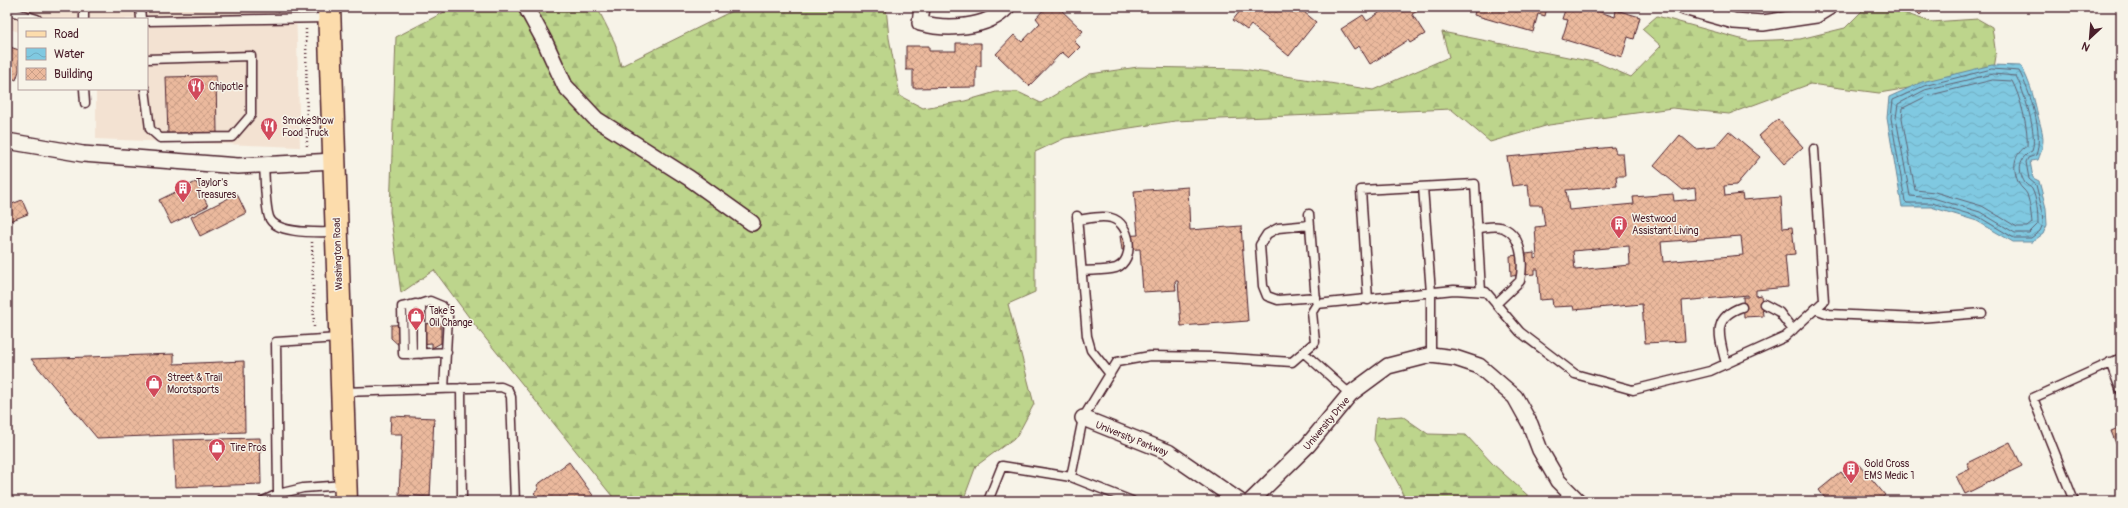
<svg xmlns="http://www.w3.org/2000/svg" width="2128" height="508" viewBox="0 0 2128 508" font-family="Pangolin,sans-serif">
<defs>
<pattern id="forest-firs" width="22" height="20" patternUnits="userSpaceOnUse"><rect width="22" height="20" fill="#bdd58c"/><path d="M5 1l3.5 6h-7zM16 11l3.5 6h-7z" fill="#a4b679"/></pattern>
<pattern id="water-waves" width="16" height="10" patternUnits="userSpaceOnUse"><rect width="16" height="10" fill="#80c9e1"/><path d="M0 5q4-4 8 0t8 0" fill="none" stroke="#70acc1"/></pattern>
<pattern id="building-cross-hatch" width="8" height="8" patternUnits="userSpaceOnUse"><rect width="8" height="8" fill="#ebb99d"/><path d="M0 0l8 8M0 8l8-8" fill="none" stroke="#cb9f87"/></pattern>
</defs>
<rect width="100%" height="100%" fill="#f7f3e8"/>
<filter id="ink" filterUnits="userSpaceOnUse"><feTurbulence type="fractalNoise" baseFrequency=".025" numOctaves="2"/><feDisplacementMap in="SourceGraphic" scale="8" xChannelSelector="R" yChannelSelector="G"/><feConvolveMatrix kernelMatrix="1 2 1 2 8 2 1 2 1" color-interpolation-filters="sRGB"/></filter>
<g filter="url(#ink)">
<!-- built -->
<path fill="#f3e2d2" d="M 7,7 L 296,7 L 300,147 L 96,139 L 96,89 L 147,89 L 147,19 L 19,19 L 19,32 L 7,28 Z"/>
<!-- forest -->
<path fill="url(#forest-firs)" stroke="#847a5c" d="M 454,7 L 597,7 L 615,43 L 621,66 L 740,7 L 886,7 L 889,38 L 900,96 L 923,108 L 965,101 L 996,92 L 1018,92 L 1041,103 L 1090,74 L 1138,67 L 1242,69 L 1373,90 L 1449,57 L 1442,32 L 1598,63 L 1631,77 L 1661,46 L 1642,29 L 1657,16 L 1748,41 L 1800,39 L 1845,28 L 1866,7 L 1892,7 L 1904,13 L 1931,22 L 1978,19 L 1992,27 L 1996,56 L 1993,74 L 1879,93 L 1810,84 L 1729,114 L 1672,108 L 1549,125 L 1490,142 L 1451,109 L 1175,121 L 1065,138 L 1035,152 L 1035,292 L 1008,304 L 1034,404 L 1017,436 L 976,466 L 963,501 L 616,501 L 474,324 L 434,270 L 401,293 L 390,212 L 396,37 Z
M 1402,416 L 1428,434 L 1466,435 L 1493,464 L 1534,501 L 1405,501 L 1399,485 L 1374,440 L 1376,418 Z"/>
<!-- water -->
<path fill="url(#water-waves)" stroke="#6a8598" d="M 1992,65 L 2021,66 C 2030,82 2034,98 2038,116 C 2043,135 2046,140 2038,160 L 2030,161 L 2033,178 L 2039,181 L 2046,208 L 2047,225 L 2043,234 L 2032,242 L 2013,242 L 1977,221 L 1931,207 L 1902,207 L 1887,118 L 1889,97 L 1922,82 Z"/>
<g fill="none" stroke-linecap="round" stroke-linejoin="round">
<!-- shore -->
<path stroke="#606374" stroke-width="1" d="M 1992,69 L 2019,71 C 2030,91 2044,134 2036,155 L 2028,158 L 2026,162 L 2029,179 L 2036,185 L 2042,209 L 2043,224 L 2040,231 L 2031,238 L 2014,238 L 1979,217 L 1932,203 L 1907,203 L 1905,201 L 1891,118 L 1893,100 L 1924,86 Z
M 1993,74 L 2016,76 C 2024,91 2038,135 2032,151 C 2019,157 2017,170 2025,183 C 2027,186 2030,186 2032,189 C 2037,199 2038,213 2038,224 L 2029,233 L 2015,233 L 1980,212 L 1933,198 L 1910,196 L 1896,118 L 1898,104 L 1925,90 Z
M 1993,80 L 2012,81 C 2020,95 2029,130 2027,146 C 2013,154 2012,169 2019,184 C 2021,188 2025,190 2027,194 C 2030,203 2031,213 2032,223 L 2027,227 L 2017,227 L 1982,206 L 1935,192 L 1915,190 L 1902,118 L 1903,108 L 1927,96 Z"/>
</g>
<!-- building -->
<path fill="url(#building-cross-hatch)" stroke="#4a1f2b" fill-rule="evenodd" d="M 1046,7 L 1058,7 L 1083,31 L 1074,41 L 1080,47 L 1069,58 L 1062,52 L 1029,86 L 996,54 L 1014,35 L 1022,42 L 1040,23 L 1036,18 Z
M 1234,7 L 1286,7 L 1293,13 L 1298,7 L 1316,22 L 1289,56 L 1251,25 L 1247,30 L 1233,20 L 1240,11 Z
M 1388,7 L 1416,7 L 1418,11 L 1412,14 L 1425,34 L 1410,43 L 1408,40 L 1370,64 L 1359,46 L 1354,49 L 1341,29 L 1363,15 L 1367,21 Z
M 1476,7 L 1547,7 L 1545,16 L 1538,14 L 1533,32 L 1474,15 Z
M 1566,7 L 1592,7 L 1591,9 L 1615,17 L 1616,10 L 1640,17 L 1634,39 L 1628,37 L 1622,57 L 1562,39 L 1568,20 L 1562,19 Z
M 1912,7 L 1927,7 L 1920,15 Z
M 956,43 L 981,43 L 981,66 L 976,66 L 976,87 L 913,88 L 913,70 L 906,70 L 906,46 L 929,46 L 929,51 L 956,51 Z
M 7,46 L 19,50 L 19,71 L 16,80 L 10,77 L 8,81 Z
M 216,76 L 217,133 L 209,133 L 209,136 L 168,134 L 166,77 Z
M 1778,119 L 1803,147 L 1784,164 L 1759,136 Z
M 1729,131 L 1760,157 L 1736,185 L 1724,186 L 1725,196 L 1742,194 L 1743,200 L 1781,197 L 1783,228 L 1792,227 L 1795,254 L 1785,255 L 1788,287 L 1756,290 L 1756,296 L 1761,295 L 1763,316 L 1744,317 L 1743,297 L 1748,297 L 1748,295 L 1682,301 L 1685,341 L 1645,343 L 1642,304 L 1574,310 L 1573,306 L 1553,307 L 1552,299 L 1540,300 L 1538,269 L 1535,269 L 1535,274 L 1511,276 L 1510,256 L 1534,253 L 1534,259 L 1537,258 L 1535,227 L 1545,226 L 1542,205 L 1530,205 L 1528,184 L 1512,186 L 1507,157 L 1614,147 L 1616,153 L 1623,153 L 1625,176 L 1616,176 L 1617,186 L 1566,190 L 1569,210 L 1634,204 L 1633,197 L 1673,194 L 1674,201 L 1696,199 L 1695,188 L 1683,190 L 1654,166 L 1680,135 L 1696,149 L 1715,147 ZM 1741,236 L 1743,255 L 1663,262 L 1661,242 ZM 1629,246 L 1630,265 L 1575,270 L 1573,251 Z
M 196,182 L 208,206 L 171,224 L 159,200 Z
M 1188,187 L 1190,230 L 1241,226 L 1248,321 L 1181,326 L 1178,281 L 1175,281 L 1176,290 L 1143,292 L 1140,249 L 1122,250 L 1120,236 L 1138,235 L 1134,191 Z
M 237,194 L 246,213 L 200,236 L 191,217 Z
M 22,200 L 28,214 L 7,222 L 7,206 Z
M 441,323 L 441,343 L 432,348 L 432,343 L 404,345 L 404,350 L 391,338 L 391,325 Z
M 174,354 L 174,364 L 244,361 L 245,432 L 97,438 L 31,359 Z
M 391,416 L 434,418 L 430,497 L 399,495 L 402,434 L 390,434 Z
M 2121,427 L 2121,456 L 2111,431 Z
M 260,438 L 261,484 L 175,487 L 173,440 Z
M 2010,442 L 2022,466 L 1965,494 L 1956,476 L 1970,469 L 1967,463 Z
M 569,462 L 597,501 L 549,501 L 545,496 L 540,500 L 534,493 L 539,489 L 537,485 Z
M 1860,465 L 1885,495 L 1878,501 L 1827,501 L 1819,490 L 1841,472 L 1845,477 Z"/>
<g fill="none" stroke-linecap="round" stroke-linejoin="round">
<!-- lane casing -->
<g stroke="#4a1f2b" stroke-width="11">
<path id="lane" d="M 84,7 L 84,19
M 140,7 L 141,19
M 7,10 L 37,19
M 147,21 L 328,18
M 84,89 L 85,103
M 145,89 L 150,129 L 160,138 L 232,137 L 251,115 L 251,56 L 147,59
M 264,164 C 265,178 265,205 269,217 C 275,235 320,232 336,232
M 1423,187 L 1431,293 L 1431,355
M 1309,214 L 1316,301
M 1077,216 L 1087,336 L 1091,350 L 1110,374
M 1077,220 C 1087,219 1101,215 1111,218 C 1131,223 1136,260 1116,268 C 1106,271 1092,270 1082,271
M 1310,225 L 1278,228 L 1267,234 L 1260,245 L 1263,286 L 1267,296 L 1278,300 L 1316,297
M 1477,228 C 1484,228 1493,225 1500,227 C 1522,232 1524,263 1520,281 L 1496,304
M 1368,300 L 1361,190 L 1475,184 L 1481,292
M 426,302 L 411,307 L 412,354 L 447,352
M 1764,304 L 1779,312 L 1793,330
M 1815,309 L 1829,314 L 1919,318 L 1982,313
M 1303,352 L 1350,394
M 412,354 L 403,354 L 402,307 L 416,304
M 421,354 L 421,305 L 430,301 L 442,306 L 448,317 L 444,389
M 2110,362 L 2121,391
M 1726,364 C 1720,338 1710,318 1742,307
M 461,388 L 462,500
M 343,392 L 501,387 L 508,390 L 511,397 L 515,501
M 1071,477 L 1132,501
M 278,494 L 303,488 L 344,485
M 263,501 L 278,494 L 276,342 L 339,338
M 988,501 L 1002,466 L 1071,477 L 1083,418 L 1117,362 L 1150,356 L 1214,357 L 1292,362 L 1315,342 L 1312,312 L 1317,304 L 1454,290 L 1486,292 L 1520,332 L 1575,374 L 1633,390 L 1710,371 L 1785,337 L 1824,301 L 1814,149
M 2074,501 L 2033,398 L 2121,358"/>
</g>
<!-- street casing -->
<g stroke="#4a1f2b" stroke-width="18">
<path id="street" d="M 526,7 L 545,42 L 565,86 L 596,119 L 689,178 L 752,223
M 922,7 L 920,23 C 946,30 987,29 1007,7
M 1684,7 L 1734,21 L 1763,23 L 1816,15 L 1829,7
M 7,141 L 83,154 L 238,166 L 334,161
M 1083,418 L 1168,452 L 1239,501
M 1251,501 L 1308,445 L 1350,394 L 1388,366 L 1431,355 L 1455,358 L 1479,366 L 1515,397 L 1530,424 L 1540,450 L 1558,481 L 1578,501"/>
</g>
<!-- primary casing -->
<g stroke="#4a1f2b" stroke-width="25">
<path id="primary" d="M 329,7 L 346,501"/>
</g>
<!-- path -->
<path stroke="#4a1f2b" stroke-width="2.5" stroke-dasharray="1 3" stroke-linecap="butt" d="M 306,29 L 307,148
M 312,242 L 314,329"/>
<!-- lane -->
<use href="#lane" stroke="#f7f3e8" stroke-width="8"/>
<!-- street -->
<use href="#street" stroke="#f7f3e8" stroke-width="15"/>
<!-- primary -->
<use href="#primary" stroke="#fcdcac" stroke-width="22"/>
</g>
</g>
<!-- icons -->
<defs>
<g id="restaurant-pin" transform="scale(0.9)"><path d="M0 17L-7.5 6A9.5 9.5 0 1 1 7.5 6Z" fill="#d1495b" stroke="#f7f3e8"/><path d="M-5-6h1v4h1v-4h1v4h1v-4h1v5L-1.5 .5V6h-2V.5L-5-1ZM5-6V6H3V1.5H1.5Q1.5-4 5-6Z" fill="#fff"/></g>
<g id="building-pin" transform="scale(0.9)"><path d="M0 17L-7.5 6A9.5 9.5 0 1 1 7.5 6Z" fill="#d1495b" stroke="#f7f3e8"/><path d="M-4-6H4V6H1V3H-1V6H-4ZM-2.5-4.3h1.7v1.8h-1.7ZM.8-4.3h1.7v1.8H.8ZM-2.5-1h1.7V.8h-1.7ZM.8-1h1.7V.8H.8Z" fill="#fff"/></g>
<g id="shop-pin" transform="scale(0.9)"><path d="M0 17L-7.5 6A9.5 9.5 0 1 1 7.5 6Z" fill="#d1495b" stroke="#f7f3e8"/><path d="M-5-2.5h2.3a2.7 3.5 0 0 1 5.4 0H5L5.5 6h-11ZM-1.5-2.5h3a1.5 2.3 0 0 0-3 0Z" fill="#fff"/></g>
</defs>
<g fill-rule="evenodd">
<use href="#restaurant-pin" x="196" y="86"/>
<use href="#restaurant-pin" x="269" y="126"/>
<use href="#building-pin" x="183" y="188"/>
<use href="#building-pin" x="1619" y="224"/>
<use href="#shop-pin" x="416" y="316"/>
<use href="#shop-pin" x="154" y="383"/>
<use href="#shop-pin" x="217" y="447"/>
<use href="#building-pin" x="1851" y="469"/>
</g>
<g text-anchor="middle" stroke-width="3" stroke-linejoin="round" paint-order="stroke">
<!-- poi labels -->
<g font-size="10" fill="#4a1f2b" stroke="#f7f3e8" text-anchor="start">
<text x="209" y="90">Chipotle</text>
<text x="282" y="124">SmokeShow<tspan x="282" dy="12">Food Truck</tspan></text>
<text x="196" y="186">Taylor's<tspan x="196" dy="12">Treasures</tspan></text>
<text x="1632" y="222">Westwood<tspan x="1632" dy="12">Assistant Living</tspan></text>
<text x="429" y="314">Take 5<tspan x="429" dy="12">Oil Change</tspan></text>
<text x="167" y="381">Street &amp; Trail<tspan x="167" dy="12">Morotsports</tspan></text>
<text x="230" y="451">Tire Pros</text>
<text x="1864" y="467">Gold Cross<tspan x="1864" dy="12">EMS Medic 1</tspan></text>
</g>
<!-- street labels -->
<g font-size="10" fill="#4a1f2b" stroke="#f7f3e8">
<text transform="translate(337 254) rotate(-92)" y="4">Washington Road</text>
<text transform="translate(1326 423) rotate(-50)" y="4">University Drive</text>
<text transform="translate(1132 438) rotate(22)" y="4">University Parkway</text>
</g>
</g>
<!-- margin -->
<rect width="2128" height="508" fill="none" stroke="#f7f3e8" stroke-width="24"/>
<rect x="12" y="12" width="2104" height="484" fill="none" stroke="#4a1f2b" stroke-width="1.5" filter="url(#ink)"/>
<!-- legend -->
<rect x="18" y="18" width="130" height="72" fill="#f7f3e8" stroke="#b29e9c"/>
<rect x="26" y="31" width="20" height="6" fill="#fcdcac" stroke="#b29e9c"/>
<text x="54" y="38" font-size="12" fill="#4a1f2b">Road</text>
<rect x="26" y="48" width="20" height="12" fill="url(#water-waves)" stroke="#b29e9c"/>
<text x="54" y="58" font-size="12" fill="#4a1f2b">Water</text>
<rect x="26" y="68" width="20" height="12" fill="url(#building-cross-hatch)" stroke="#b29e9c"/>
<text x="54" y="78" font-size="12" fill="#4a1f2b">Building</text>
<!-- north arrow -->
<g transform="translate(2090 38) rotate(206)" stroke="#f7f3e8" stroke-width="3" paint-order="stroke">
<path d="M0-3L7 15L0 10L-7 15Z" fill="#4a1f2b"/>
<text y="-6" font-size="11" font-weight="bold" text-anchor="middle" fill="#4a1f2b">N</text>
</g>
</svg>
